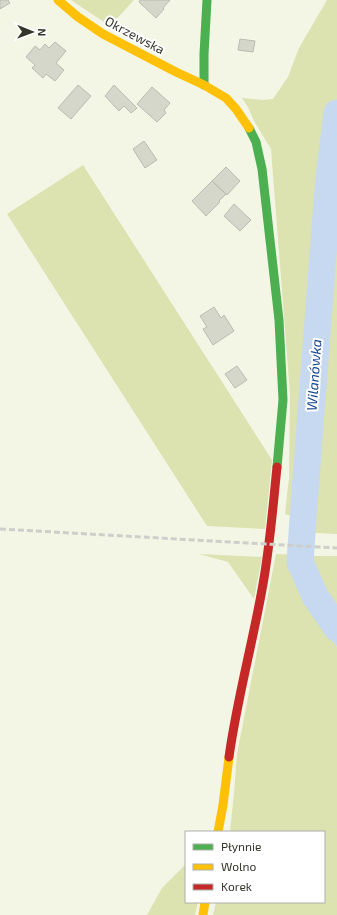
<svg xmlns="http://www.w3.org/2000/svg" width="337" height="915" viewBox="0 0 337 915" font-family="'Exo 2',sans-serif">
<rect width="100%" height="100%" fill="#f3f6e5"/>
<!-- green -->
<path fill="#dce2b0" d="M 71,0 L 134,0 L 110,26 Z
M 327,0 L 337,0 L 337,534 L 298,532 L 298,518 L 285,514 L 289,478 L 290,394 L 271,149 L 254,121 L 248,107 L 242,98 L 263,100 L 273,99 L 288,77 L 299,48 Z
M 83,165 L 272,460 L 265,529 L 207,526 L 7,214 Z
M 199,554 L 262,557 L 254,599 L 228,562 Z
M 276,554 L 294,555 L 300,590 L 319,623 L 337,647 L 337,915 L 213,915 L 216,902 L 324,902 L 324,832 L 230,832 L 234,793 L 237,754 Z
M 306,556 L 337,556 L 337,614 Z
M 186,864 L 186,902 L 198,902 L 195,915 L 147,915 L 162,888 Z"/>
<!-- water -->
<path fill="#c7d9f0" d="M 294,555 L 306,556 L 337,614 L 337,647 L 319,623 L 300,590 Z"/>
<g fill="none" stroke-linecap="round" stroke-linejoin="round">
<!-- river -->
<path stroke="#c7d9f0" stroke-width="27" d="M 337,113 L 329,177 L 304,505 L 300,562 L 315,596 L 337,628"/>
</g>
<!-- building -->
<path fill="#d5d7ca" stroke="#babcb0" d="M 0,0 L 8,0 L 10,3 L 0,9 Z
M 140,0 L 170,0 L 163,8 L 164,9 L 156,18 L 139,2 Z
M 240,39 L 255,41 L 253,52 L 238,50 Z
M 55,42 L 66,51 L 56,63 L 64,70 L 55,81 L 46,74 L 43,78 L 32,68 L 35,65 L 26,57 L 35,46 L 40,50 L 45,44 L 49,48 Z
M 78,85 L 91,96 L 71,119 L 58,108 Z
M 114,85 L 137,108 L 131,113 L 124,106 L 119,111 L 105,96 Z
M 152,87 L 170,103 L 164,110 L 166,113 L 157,122 L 137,104 Z
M 144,141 L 157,160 L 145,168 L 133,149 Z
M 226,167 L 240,181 L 227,195 L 212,181 Z
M 212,181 L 226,194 L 219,201 L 220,202 L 206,216 L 192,201 Z
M 234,204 L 251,220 L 240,231 L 224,216 Z
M 214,307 L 221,318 L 224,315 L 234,331 L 213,345 L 203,329 L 207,327 L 200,316 Z
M 237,366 L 247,380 L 235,388 L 225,374 Z"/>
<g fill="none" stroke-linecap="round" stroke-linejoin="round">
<!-- fast -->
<path stroke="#4caf50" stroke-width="9" d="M 204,85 L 204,54 L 207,0
M 249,128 L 256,142 L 262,169 L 279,320 L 283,400 L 277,467"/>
<!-- slow -->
<path stroke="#ffc107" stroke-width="9" d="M 58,0 L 78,17 L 103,34 L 176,72 L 204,85 L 226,98 L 236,109 L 249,128
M 218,832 L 223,805 L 229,757
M 203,915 L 205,902"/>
<!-- jam -->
<path stroke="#c62828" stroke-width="9" d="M 229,757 C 237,699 253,642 263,584 C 270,545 273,506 277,467"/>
<!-- rail -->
<path stroke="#cecfcb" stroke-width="3" stroke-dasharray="6 3" stroke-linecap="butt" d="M 0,529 L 337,548"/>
</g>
<g text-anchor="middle" stroke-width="4" stroke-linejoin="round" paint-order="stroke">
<!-- street labels -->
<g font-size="13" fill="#34362a" stroke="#fff">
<text transform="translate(135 35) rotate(28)" y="5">Okrzewska</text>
</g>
<!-- water labels -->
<g font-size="14" font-style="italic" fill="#164590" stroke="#fff">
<text transform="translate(314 375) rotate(-86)" y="5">Wilanówka</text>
</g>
</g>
<!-- legend -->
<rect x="185" y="831" width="140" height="72" fill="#ffffff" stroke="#aeafaa"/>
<rect x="193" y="844" width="20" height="6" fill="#4caf50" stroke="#aeafaa"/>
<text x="221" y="851" font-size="12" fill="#34362a">Płynnie</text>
<rect x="193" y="864" width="20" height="6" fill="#ffc107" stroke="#aeafaa"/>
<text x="221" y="871" font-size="12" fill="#34362a">Wolno</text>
<rect x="193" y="884" width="20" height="6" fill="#c62828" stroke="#aeafaa"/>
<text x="221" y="891" font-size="12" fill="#34362a">Korek</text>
<!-- north arrow -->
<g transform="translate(32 32) rotate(91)" stroke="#ffffff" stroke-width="3" paint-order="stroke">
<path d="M0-3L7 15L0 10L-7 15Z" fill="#34362a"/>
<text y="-6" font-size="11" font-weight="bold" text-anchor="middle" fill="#34362a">N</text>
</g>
</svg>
